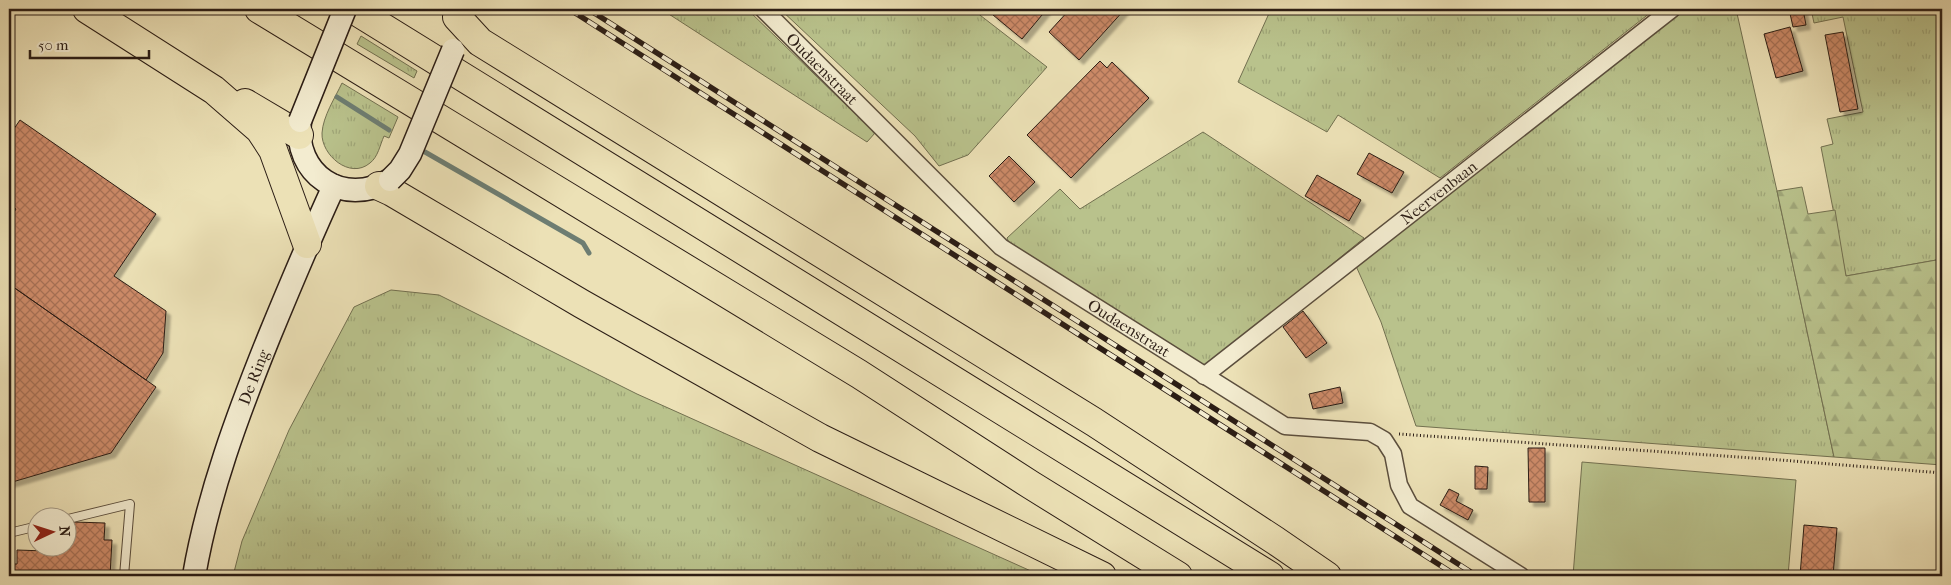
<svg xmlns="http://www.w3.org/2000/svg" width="1951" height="585" viewBox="0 0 1951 585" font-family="'IM FELL French Canon',serif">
<defs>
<pattern id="grass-tufts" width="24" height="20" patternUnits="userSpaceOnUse" patternTransform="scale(1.25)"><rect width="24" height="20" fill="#b9c28c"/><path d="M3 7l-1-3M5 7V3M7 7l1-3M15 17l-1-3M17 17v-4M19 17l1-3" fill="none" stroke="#9fa678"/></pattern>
<pattern id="forest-firs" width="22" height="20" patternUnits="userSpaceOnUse" patternTransform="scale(1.25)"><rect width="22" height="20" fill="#b9c28c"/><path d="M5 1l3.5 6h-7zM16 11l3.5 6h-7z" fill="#9fa678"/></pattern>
<pattern id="building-cross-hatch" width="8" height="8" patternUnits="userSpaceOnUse" patternTransform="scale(1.25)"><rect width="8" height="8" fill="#cc8a67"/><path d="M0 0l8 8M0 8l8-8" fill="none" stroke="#a67054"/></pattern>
<filter id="shadow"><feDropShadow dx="4.5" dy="4.5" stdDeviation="1" flood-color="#0004"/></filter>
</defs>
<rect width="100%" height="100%" fill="#ece1b6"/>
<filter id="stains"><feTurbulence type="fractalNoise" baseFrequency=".004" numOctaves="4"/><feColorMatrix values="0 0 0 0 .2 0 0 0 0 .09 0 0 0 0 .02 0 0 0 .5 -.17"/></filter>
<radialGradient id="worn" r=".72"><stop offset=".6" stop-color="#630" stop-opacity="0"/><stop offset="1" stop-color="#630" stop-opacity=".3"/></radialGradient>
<!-- grass -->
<path fill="url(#grass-tufts)" stroke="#727050" d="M 661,9 L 747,9 L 875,133 L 867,142 Z
M 780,9 L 977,9 L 976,12 L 1047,67 L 968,155 L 939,166 L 915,136 Z
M 1271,9 L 1655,9 L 1440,178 L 1338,115 L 1327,132 L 1238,82 Z
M 1683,9 L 1736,9 L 1777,191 L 1834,457 L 1416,426 L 1381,322 L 1356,266 Z
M 1811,9 L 1942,9 L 1942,259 L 1846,276 L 1821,147 L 1833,144 L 1827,119 L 1863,112 L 1843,17 L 1814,23 Z
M 361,36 L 417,71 L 414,78 L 357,44 Z
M 342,83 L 398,117 L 389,138 L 384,136 C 380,145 378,157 370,163 C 350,180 321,155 322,133 C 323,116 335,98 342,83 Z
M 1203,132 L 1364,238 L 1215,360 L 1206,365 L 1199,364 L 1009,243 L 1007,238 L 1060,189 L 1080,209 Z
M 391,290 L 439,295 L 637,394 L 1042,576 L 233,576 L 242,541 L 289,430 L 354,307 Z"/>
<!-- forest -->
<path fill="url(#forest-firs)" stroke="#727050" d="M 1802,187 L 1808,214 L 1835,210 L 1846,276 L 1942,259 L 1942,465 L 1834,457 L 1777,191 Z"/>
<!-- garden -->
<path fill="#b9c28c" stroke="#727050" d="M 1582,462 L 1796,480 L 1788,576 L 1573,576 Z"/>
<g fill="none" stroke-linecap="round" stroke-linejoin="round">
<!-- stream -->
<path stroke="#6d7d72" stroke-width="5" d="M 337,97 L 389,130
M 425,152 L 583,243 L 589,253"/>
</g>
<!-- building -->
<path fill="url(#building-cross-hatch)" stroke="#2b1d15" filter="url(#shadow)" d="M 999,9 L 1047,9 L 1022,39 L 993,15 Z
M 1070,9 L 1125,9 L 1079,60 L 1049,32 Z
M 1789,9 L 1803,9 L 1806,25 L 1793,27 Z
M 1790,27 L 1803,71 L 1776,78 L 1764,34 Z
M 1843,32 L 1858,109 L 1840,112 L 1825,35 Z
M 1100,61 L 1107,68 L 1112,62 L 1149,98 L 1071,178 L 1027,135 Z
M 20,120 L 156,214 L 114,276 L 166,311 L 163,353 L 146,380 L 9,284 L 9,220 L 16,209 L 9,204 L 9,136 Z
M 1369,153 L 1404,172 L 1392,193 L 1357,174 Z
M 1009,156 L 1035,182 L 1014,202 L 989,176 Z
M 1317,175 L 1361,200 L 1349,221 L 1305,196 Z
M 9,284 L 156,387 L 111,453 L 9,483 Z
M 1303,311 L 1327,343 L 1306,358 L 1283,327 Z
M 1340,387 L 1343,403 L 1313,409 L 1309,394 Z
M 1528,448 L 1545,448 L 1545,502 L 1529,502 Z
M 1475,466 L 1488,467 L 1487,489 L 1475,489 Z
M 1449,489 L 1459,494 L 1456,501 L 1473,510 L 1468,520 L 1440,505 Z
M 74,522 L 105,523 L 104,540 L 112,540 L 110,576 L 9,576 L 9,564 L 17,564 L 17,550 L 46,551 L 46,548 L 68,548 L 68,536 L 74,537 Z
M 1804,525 L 1837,528 L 1833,576 L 1800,576 Z"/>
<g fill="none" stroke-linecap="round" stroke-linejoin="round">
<!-- lane casing -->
<g stroke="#5b4e3d" stroke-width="10">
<path id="lane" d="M 68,519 L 130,504 L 124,576
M 9,533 L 38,526"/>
</g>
<!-- street casing -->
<g stroke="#5b4e3d" stroke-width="19">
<g id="street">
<path id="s1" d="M 763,9 L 1001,247 L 1285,426 L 1370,432 L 1384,440 L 1393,454 L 1399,485 L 1410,506 L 1521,576"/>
<path id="s2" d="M 1204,376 L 1672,9"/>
</g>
</g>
<!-- secondary casing -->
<g stroke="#2b1d15" stroke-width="25">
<g id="secondary">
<path d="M 300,121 C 293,174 343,208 390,180"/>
<path id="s3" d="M 194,576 C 208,494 238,414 269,337 C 290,286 311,236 334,186"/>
</g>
</g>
<!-- highway casing -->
<g stroke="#2b1d15" stroke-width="30">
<path id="highway" d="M 87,9 L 214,90 L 260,130 L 273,150 L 307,244
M 259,9 L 859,374 L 1031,485 L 1178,576
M 353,9 L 1270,576
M 457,17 L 480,42 L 1094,422 L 1276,541 L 1327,576
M 245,103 L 299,135
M 379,186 L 392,192 L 582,304 L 820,438 L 1102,576"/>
</g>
<!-- path -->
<path stroke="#2b1d15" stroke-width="3" stroke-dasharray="1 2.5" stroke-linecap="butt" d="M 1399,434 L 1768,459 L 1942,473"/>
<!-- lane -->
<use href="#lane" stroke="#f3ecd0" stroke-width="8"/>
<!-- street -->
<use href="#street" stroke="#f3ecd0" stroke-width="16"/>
<!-- secondary -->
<use href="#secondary" stroke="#f3ecd0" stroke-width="22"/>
<!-- highway -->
<use href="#highway" stroke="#ece1b6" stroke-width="28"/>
<!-- rail casing -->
<g stroke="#2b1d15" stroke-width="5.5">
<path id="rail" d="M 569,9 L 1457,576
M 588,9 L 1477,576"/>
</g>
<!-- rail -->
<use href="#rail" stroke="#f3ecd0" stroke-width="4" stroke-dasharray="11" stroke-linecap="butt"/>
<!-- secondary-bridge casing -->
<g stroke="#2b1d15" stroke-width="25" stroke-linecap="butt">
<path id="secondary-bridge" d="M 300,121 L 345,9
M 390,180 L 400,170 L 410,154 L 453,50"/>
</g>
<!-- secondary-bridge -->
<use href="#secondary-bridge" stroke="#f3ecd0" stroke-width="22"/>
</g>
<g text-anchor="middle" stroke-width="5" stroke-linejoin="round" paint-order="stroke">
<!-- street labels -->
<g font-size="16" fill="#2b1d15" stroke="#f3ecd0">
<text dy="6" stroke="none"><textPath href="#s1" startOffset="84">Oudaenstraat</textPath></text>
<text dy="6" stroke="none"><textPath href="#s2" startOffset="298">Neervenbaan</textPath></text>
<text dy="6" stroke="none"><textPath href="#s1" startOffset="488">Oudaenstraat</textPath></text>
<text dy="6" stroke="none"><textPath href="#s3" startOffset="208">De Ring</textPath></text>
</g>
</g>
<!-- margin -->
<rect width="1951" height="585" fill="none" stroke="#ece1b6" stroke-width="30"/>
<rect x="10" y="10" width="1931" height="565" fill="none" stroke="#2b1d15" stroke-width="2.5"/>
<rect x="15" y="15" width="1921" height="555" fill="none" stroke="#2b1d15"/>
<!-- north arrow -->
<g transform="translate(52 532) rotate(86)"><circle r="24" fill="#f3ecd0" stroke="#a39985"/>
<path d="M0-4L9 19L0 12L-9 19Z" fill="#8f2418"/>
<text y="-8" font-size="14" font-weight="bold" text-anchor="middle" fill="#2b1d15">N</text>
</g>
<!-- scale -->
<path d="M30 50v8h119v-8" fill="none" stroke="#2b1d15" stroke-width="2.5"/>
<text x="38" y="50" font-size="15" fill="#2b1d15" stroke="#f3ecd0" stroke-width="4" paint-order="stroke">50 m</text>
<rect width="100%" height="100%" filter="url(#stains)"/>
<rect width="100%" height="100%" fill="url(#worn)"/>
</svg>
